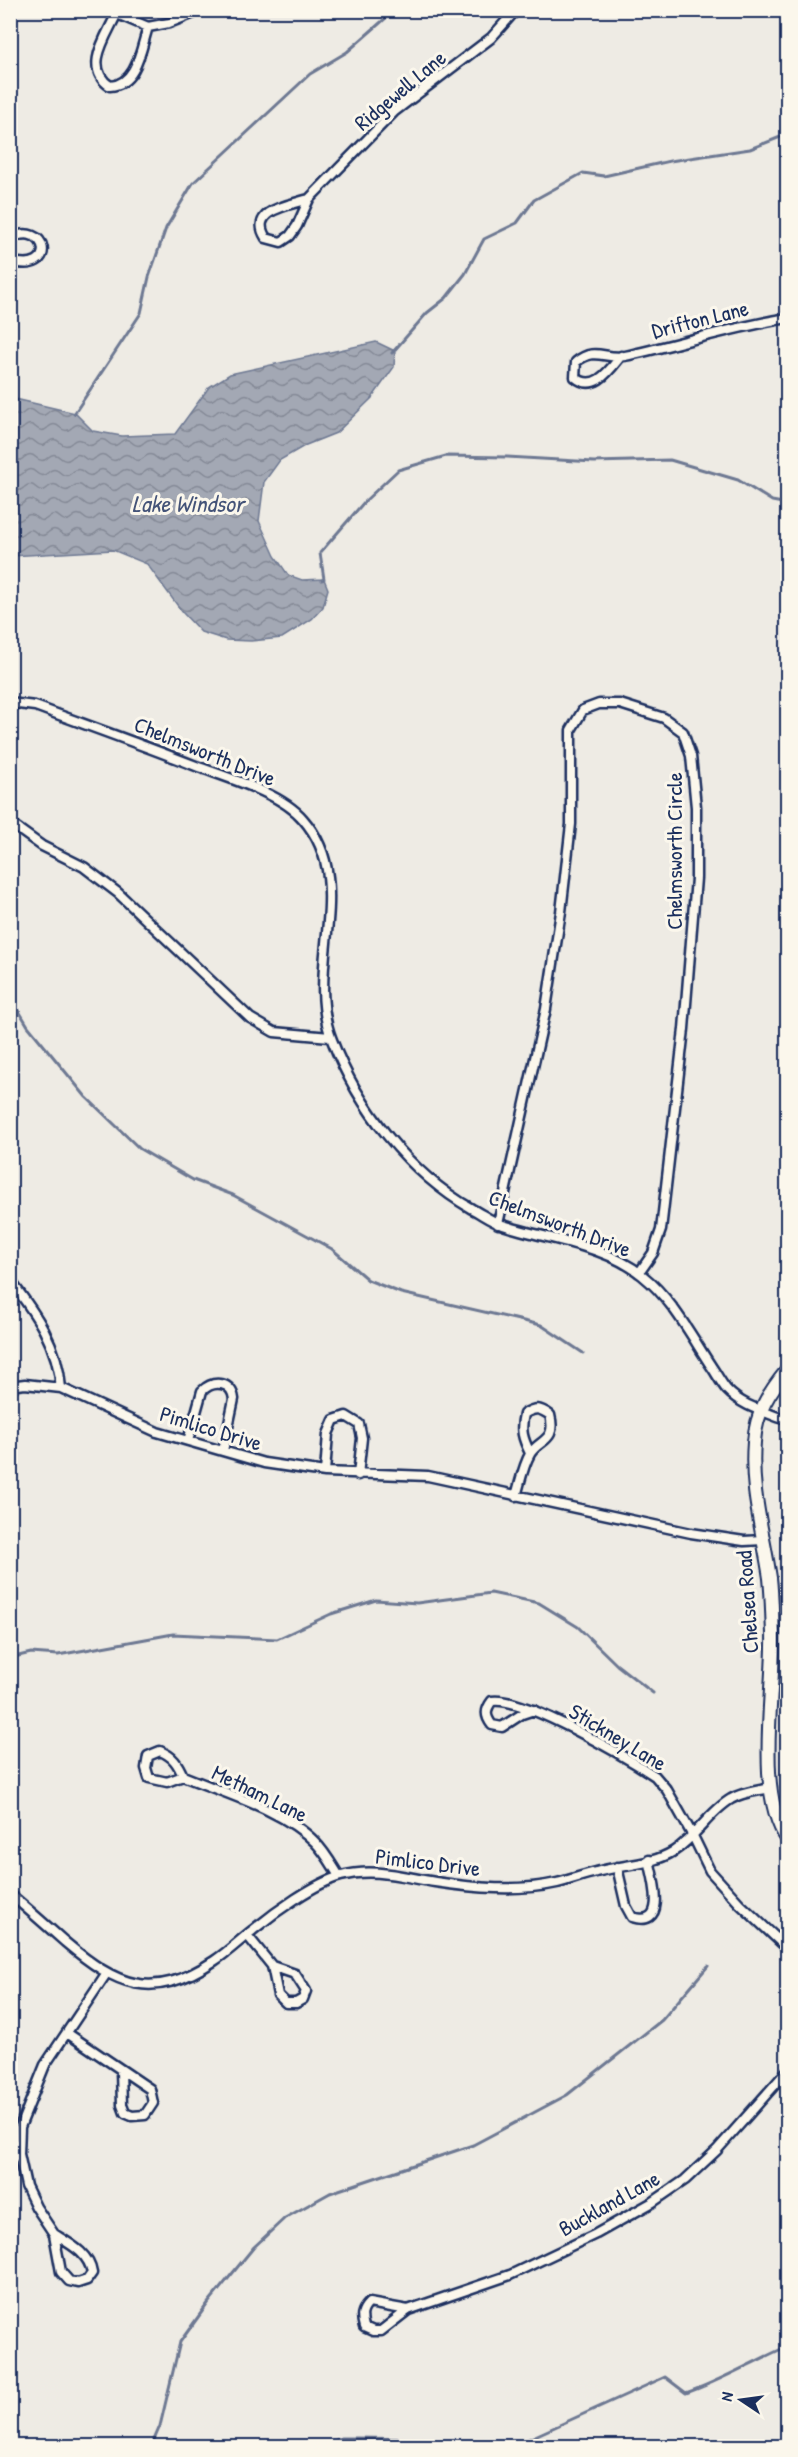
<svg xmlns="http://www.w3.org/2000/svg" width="798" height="2457" viewBox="0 0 798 2457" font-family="'Patrick Hand',sans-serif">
<defs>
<pattern id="water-waves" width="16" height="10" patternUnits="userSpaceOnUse" patternTransform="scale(1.5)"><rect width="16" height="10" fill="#a3a8b4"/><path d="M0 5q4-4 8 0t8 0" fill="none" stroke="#848996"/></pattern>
</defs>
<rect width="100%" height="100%" fill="#eeebe4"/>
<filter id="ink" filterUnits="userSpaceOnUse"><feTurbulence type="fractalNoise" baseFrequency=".0167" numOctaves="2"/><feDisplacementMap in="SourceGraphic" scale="12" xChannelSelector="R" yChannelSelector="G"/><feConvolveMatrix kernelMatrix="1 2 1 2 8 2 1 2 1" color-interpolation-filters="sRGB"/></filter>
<g filter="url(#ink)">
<!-- water -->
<path fill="url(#water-waves)" stroke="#6d7892" stroke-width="1.5" d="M 376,342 L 395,351 L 394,367 L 372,398 L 336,433 L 306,445 L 280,460 L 264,482 L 259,521 L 275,556 L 288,575 L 302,580 L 324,579 L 328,589 L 323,607 L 312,619 L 282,638 L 251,641 L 226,640 L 201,632 L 183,613 L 147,564 L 113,550 L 11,556 L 11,398 L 75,413 L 93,431 L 122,436 L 175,434 L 209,387 L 230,374 Z"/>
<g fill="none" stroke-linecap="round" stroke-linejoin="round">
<!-- stream -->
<path stroke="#6d7892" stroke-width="3" d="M 392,353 L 427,313 L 446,298 L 465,274 L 484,239 L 517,223 L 534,200 L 583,173 L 604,176 L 670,161 L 750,149 L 788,134
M 74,414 L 141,313 L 149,277 L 166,228 L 193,183 L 310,74 L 347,52 L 395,10
M 322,580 L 324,579 L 320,553 L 365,501 L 398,470 L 446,456 L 507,457 L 594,462 L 670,460 L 738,480 L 772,501 L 788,504
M 10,996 L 28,1026 L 86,1097 L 140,1149 L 193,1180 L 233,1195 L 332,1249 L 368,1280 L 401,1293 L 541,1325 L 583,1353
M 10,1658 L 31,1653 L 58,1655 L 173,1634 L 277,1639 L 331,1614 L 376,1600 L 417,1603 L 491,1593 L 539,1603 L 578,1627 L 617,1665 L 653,1693
M 155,2446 L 154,2440 L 160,2426 L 180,2342 L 209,2302 L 254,2247 L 285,2218 L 330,2193 L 473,2145 L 567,2095 L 662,2020 L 708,1966
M 322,2446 L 341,2438 L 357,2438 L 425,2439 L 511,2446
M 513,2446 L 665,2377 L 686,2393 C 721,2381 752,2362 786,2347 L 788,2342"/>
<!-- street casing -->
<g stroke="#1b2f5e" stroke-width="13">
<path id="street" d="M 108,10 L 148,27 L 169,23 L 202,10
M 116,15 C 106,37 83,68 110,86 C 137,85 141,48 148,27
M 309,199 C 290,205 248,210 266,238 L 281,242 L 290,236 L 297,226 L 309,199 L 395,111 L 491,38 L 516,10
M 10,239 C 47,218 60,276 10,261
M 621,356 C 609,371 594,393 575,377 L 576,362 C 595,346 605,360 625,356 C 679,344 732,327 788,318
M 10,703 L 35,706 C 89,726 143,745 196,766 C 228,778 281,793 303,819 C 359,883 303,967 332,1040 C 358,1108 409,1173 472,1209 C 482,1214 492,1222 503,1225 C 548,1240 603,1244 642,1275 C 672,1299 690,1334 711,1366 C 716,1373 721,1383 727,1390 C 743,1407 767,1412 788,1421
M 10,823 L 42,846 L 84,867 L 118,893 L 250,1018 L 274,1032 L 330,1037
M 498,1224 L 546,1009 L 561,912 L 571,824 L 571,730 L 583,710 L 599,704 L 620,704 L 664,718 L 683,732 L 691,756 L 696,807 L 696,878 L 684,1029 L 661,1230 L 653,1253 L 639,1273
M 10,1280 C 36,1314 58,1345 61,1388
M 10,1386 L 25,1384 L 61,1388 L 157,1432 L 264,1463 L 325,1472 L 428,1476 L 691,1533 L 744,1541 L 763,1540
M 188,1441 L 202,1391 C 214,1379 232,1382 234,1399 L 223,1451
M 325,1472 L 328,1434 L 334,1420 L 346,1416 L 359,1424 L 362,1438 L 358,1475
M 516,1496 C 520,1483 523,1466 530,1454 C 539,1439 557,1442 550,1415 C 540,1408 535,1407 524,1414 C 520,1430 523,1439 530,1453
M 534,1710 L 522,1714 L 502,1727 L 492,1725 C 485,1716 485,1710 492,1701 C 523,1696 626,1757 655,1776 L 667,1790 L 693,1836 L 710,1871 L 740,1904 L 788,1949
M 183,1776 L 167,1782 L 149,1778 L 146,1768 L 148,1756 L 160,1751 C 173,1756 178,1764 183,1776 C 224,1793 284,1810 315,1842 C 325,1852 332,1865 339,1876
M 617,1867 L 626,1906 L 632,1917 C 669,1929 653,1878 649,1860
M 10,1894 C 29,1910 47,1926 65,1942 C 117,1986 152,2002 214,1961 C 228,1952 240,1940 253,1930 C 275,1912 315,1883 341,1876 C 374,1867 403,1877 435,1882 C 475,1888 517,1892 557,1883 C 570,1880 583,1875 596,1872 C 621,1865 652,1865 674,1851 C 696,1837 709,1812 731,1799 C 742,1792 757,1791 770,1788
M 247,1935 L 272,1966 L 278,1995 L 286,2003 L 296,2003 L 303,1999 L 306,1991 L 295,1974 L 272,1966
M 67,2033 L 150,2089 L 153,2103 L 145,2115 L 132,2116 L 125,2113 L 122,2105 L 121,2071
M 54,2234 C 70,2244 89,2253 92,2273 L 87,2280 L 78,2283 L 69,2281 L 61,2272 L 54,2234 L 36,2207 L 26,2186 L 19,2154 L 20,2127 L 45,2065 L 106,1974
M 408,2310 L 369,2303 C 361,2311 361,2316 364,2327 L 373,2331 L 381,2331 L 408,2310 L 510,2275 L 596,2234 L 653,2202 L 685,2180 L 717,2150 L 788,2070"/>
</g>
<!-- secondary casing -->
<g stroke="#1b2f5e" stroke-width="16">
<path id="secondary" d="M 788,1369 C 769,1392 756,1412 754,1442 C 750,1491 763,1531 770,1578 C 772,1596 772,1615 773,1633 C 775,1690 754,1793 788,1840"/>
</g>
<!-- street -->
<use href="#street" stroke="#fbf7ec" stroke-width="8"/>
<!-- secondary -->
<use href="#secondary" stroke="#fbf7ec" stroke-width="12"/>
</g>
</g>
<g text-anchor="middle" stroke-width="6" stroke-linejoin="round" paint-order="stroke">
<!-- street labels -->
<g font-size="22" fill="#1b2f5e" stroke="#fbf7ec">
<text transform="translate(400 90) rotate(-40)" y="8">Ridgewell Lane</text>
<text transform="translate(700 319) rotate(-14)" y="8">Drifton Lane</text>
<text transform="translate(205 751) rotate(22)" y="8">Chelmsworth Drive</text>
<text transform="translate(674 851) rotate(-90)" y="8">Chelmsworth Circle</text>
<text transform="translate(560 1223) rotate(21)" y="8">Chelmsworth Drive</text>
<text transform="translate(211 1428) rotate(17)" y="8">Pimlico Drive</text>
<text transform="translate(747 1602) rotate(-94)" y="8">Chelsea Road</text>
<text transform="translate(618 1737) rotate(31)" y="8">Stickney Lane</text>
<text transform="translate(260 1793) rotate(26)" y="8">Metham Lane</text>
<text transform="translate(428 1862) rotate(7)" y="8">Pimlico Drive</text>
<text transform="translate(609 2203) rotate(-29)" y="8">Buckland Lane</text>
</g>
<!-- water labels -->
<g font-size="24" font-style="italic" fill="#445378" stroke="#fbf7ec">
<text x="188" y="512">Lake Windsor</text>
</g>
</g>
<!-- margin -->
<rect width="798" height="2457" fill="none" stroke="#fbf7ec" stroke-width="36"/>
<rect x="18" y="18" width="762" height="2421" fill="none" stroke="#1b2f5e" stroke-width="2" filter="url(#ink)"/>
<!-- north arrow -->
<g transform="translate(741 2400) rotate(283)" stroke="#fbf7ec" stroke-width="4.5" paint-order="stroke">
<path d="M0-4.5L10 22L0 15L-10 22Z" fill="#1b2f5e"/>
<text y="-9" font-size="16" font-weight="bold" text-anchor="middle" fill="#1b2f5e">N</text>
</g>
</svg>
